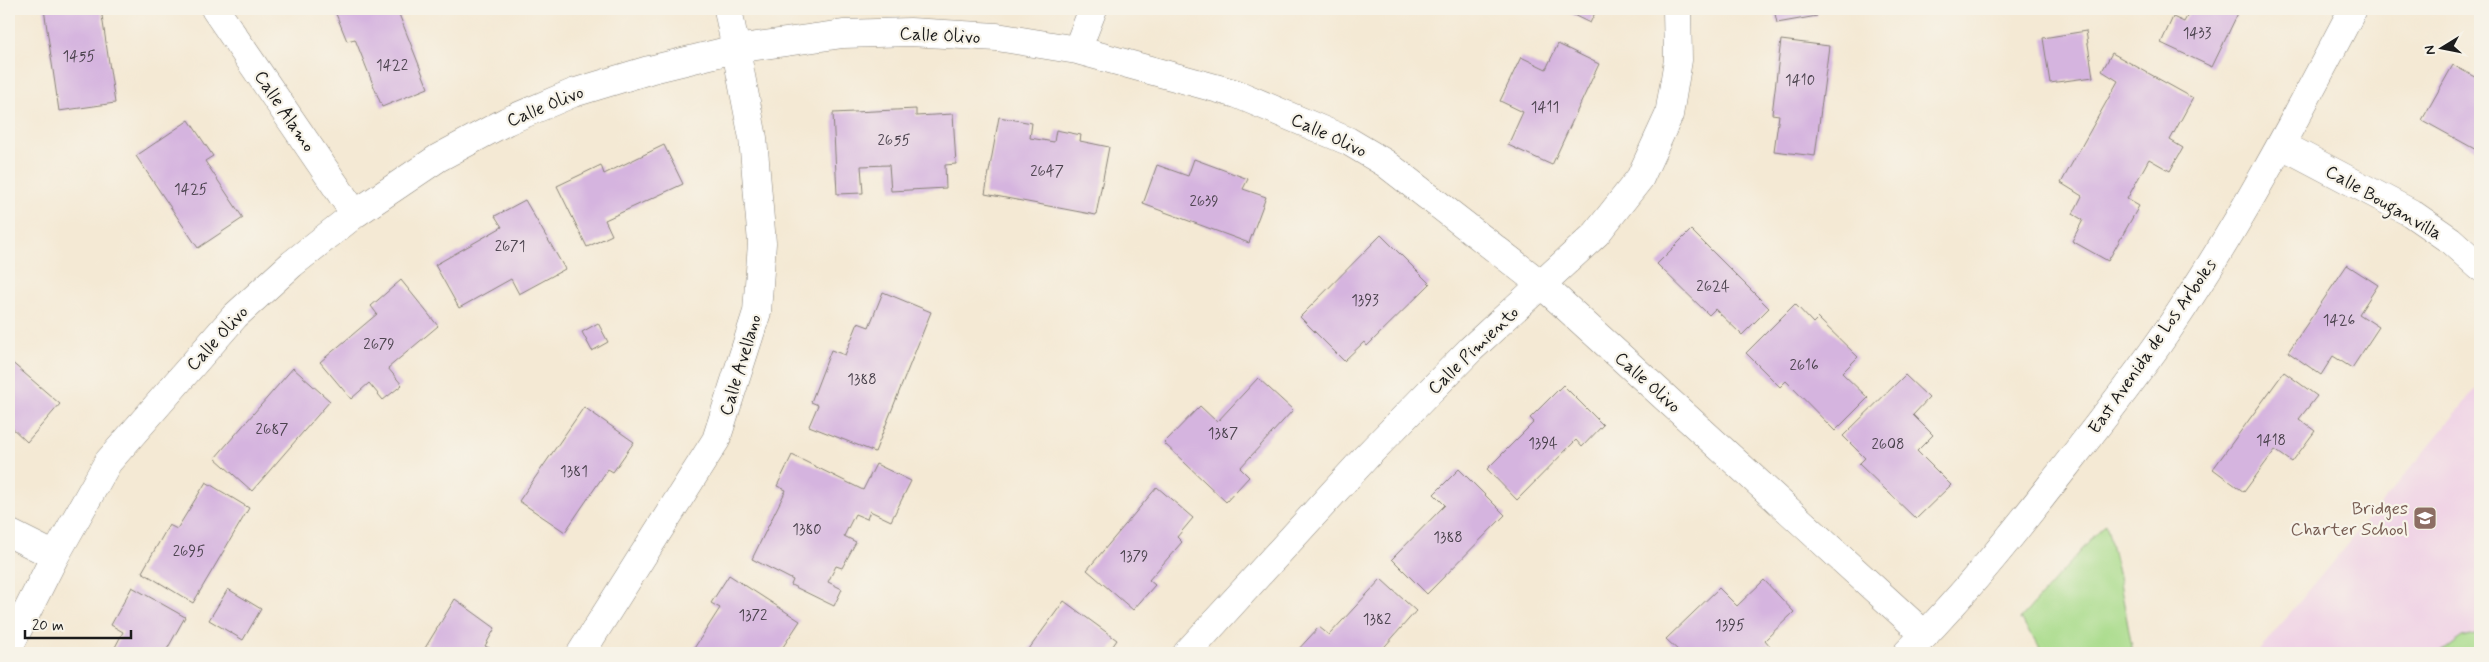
<svg xmlns="http://www.w3.org/2000/svg" width="2489" height="662" viewBox="0 0 2489 662" font-family="Mynerve,sans-serif">
<rect width="100%" height="100%" fill="#f7f3e8"/>
<filter id="ink" filterUnits="userSpaceOnUse"><feTurbulence type="fractalNoise" baseFrequency=".02" numOctaves="2"/><feDisplacementMap in="SourceGraphic" scale="10" xChannelSelector="R" yChannelSelector="G"/><feConvolveMatrix kernelMatrix="1 2 1 2 8 2 1 2 1" color-interpolation-filters="sRGB"/></filter>
<filter id="wash" filterUnits="userSpaceOnUse"><feTurbulence type="fractalNoise" baseFrequency=".0096" numOctaves="4" result="noise"/><feDisplacementMap in="SourceGraphic" scale="20" xChannelSelector="R" yChannelSelector="G"/><feGaussianBlur stdDeviation="1.12" result="paint"/><feColorMatrix in="noise" values="0 0 0 0 0 0 0 0 0 0 0 0 0 0 0 0 0 1.4 0 .05"/><feComposite in="paint" operator="in"/></filter>
<g filter="url(#wash)">
<rect width="100%" height="100%" fill="#f4e9d4"/>
<!-- built -->
<path fill="#efd0e5" d="M 2480,384 L 2480,653 L 2257,653 Z"/>
<!-- green -->
<path fill="#a8db8a" stroke="#627c53" d="M 2106,523 L 2119,577 L 2133,653 L 2044,653 L 2020,619 Z
M 2480,633 L 2480,653 L 2440,653 L 2462,637 Z"/>
<g id="blocks">
<!-- building -->
<path fill="#d5b4df" d="M 44,9 L 101,9 L 115,103 L 59,111 Z
M 334,9 L 397,9 L 428,88 L 382,107 L 355,39 L 347,41 Z
M 1561,9 L 1597,9 L 1590,23 Z
M 1774,9 L 1816,9 L 1817,16 L 1777,23 Z
M 2191,9 L 2240,9 L 2212,67 L 2161,43 L 2173,17 L 2184,22 Z
M 2086,31 L 2093,77 L 2050,83 L 2043,38 Z
M 1781,40 L 1829,46 L 1815,156 L 1774,151 L 1779,115 L 1772,114 Z
M 1558,44 L 1599,64 L 1552,165 L 1508,145 L 1523,112 L 1500,101 L 1521,57 L 1546,69 Z
M 2112,53 L 2193,98 L 2170,140 L 2183,148 L 2170,171 L 2149,159 L 2127,199 L 2139,206 L 2108,261 L 2072,241 L 2083,220 L 2073,214 L 2082,196 L 2061,183 L 2118,81 L 2102,71 Z
M 2453,65 L 2480,80 L 2480,152 L 2422,120 Z
M 916,109 L 916,116 L 953,114 L 956,164 L 945,165 L 946,188 L 891,191 L 889,165 L 861,166 L 863,193 L 837,194 L 833,113 Z
M 999,117 L 1032,123 L 1030,138 L 1054,142 L 1056,130 L 1081,135 L 1080,141 L 1109,147 L 1096,215 L 985,194 Z
M 189,120 L 213,156 L 205,161 L 243,218 L 198,248 L 136,156 Z
M 664,145 L 683,184 L 605,220 L 612,235 L 587,247 L 557,186 L 601,165 L 604,174 Z
M 1194,159 L 1248,179 L 1243,189 L 1266,197 L 1249,243 L 1143,204 L 1157,165 L 1188,176 Z
M 525,200 L 565,269 L 519,294 L 511,279 L 459,308 L 435,265 L 502,227 L 495,216 Z
M 1691,230 L 1769,308 L 1742,335 L 1715,309 L 1709,315 L 1657,264 Z
M 1381,235 L 1430,284 L 1367,346 L 1364,342 L 1344,361 L 1300,317 Z
M 2347,265 L 2378,285 L 2359,314 L 2379,327 L 2352,368 L 2333,356 L 2321,375 L 2288,352 Z
M 401,280 L 438,326 L 388,368 L 402,385 L 383,400 L 369,383 L 351,399 L 320,362 L 377,314 L 371,306 Z
M 883,292 L 931,312 L 875,452 L 809,426 L 818,405 L 811,402 L 831,350 L 845,355 L 858,323 L 869,327 Z
M 1795,304 L 1813,323 L 1818,318 L 1858,357 L 1842,373 L 1868,398 L 1835,431 L 1786,381 L 1780,387 L 1746,353 Z
M 598,323 L 608,342 L 592,351 L 582,332 Z
M 9,360 L 60,404 L 27,442 L 9,425 Z
M 293,368 L 330,401 L 252,491 L 215,458 Z
M 2284,372 L 2317,396 L 2299,419 L 2315,431 L 2292,462 L 2275,450 L 2244,492 L 2213,469 Z
M 1905,375 L 1929,398 L 1913,415 L 1933,435 L 1917,451 L 1951,485 L 1916,519 L 1859,464 L 1865,458 L 1843,436 Z
M 1258,378 L 1293,410 L 1240,468 L 1249,477 L 1226,502 L 1164,443 L 1200,406 L 1217,422 Z
M 1563,385 L 1603,425 L 1582,447 L 1576,440 L 1517,500 L 1487,469 L 1534,422 L 1530,418 Z
M 584,407 L 634,442 L 613,472 L 608,469 L 565,532 L 519,501 Z
M 792,455 L 863,490 L 876,464 L 911,481 L 891,521 L 870,511 L 867,519 L 855,514 L 844,536 L 856,542 L 842,568 L 836,566 L 828,582 L 842,589 L 834,606 L 791,585 L 793,580 L 752,559 L 786,490 L 777,486 Z
M 1459,469 L 1505,515 L 1427,594 L 1392,559 L 1445,505 L 1434,494 Z
M 206,482 L 249,508 L 193,603 L 142,572 L 169,525 L 177,529 Z
M 1157,487 L 1193,518 L 1177,537 L 1182,542 L 1149,580 L 1155,585 L 1133,610 L 1087,570 Z
M 729,575 L 800,621 L 779,653 L 691,653 L 720,608 L 711,603 Z
M 1381,579 L 1416,611 L 1379,653 L 1295,653 L 1319,627 L 1329,635 Z
M 1764,580 L 1794,612 L 1765,640 L 1770,646 L 1762,653 L 1681,653 L 1666,639 L 1719,588 L 1737,606 Z
M 132,587 L 185,617 L 165,653 L 112,653 L 123,632 L 111,625 Z
M 228,589 L 261,609 L 243,640 L 209,620 Z
M 455,599 L 495,628 L 485,646 L 491,649 L 489,653 L 422,653 Z
M 1064,601 L 1117,640 L 1108,653 L 1026,653 Z"/>
</g>
</g>
<g filter="url(#ink)">
<use href="#blocks" fill-opacity="0" stroke="#888278" stroke-width="1"/>
<g fill="none" stroke-linecap="round" stroke-linejoin="round">
<!-- minor casing -->
<g stroke="#888278" stroke-width="29">
<path id="minor" d="M 215,9 L 355,214
M 1077,50 L 1093,9
M 2282,145 L 2411,213 L 2450,240 L 2480,267
M 9,533 L 55,556
M 9,647 L 55,556 L 108,462 L 235,316 L 292,264 L 355,214 L 438,158 L 507,121 L 573,93 L 649,70 L 735,49 L 843,34 L 910,32 L 997,37 L 1077,50 L 1237,94 L 1348,141 L 1385,163 L 1542,285 L 1925,635
M 581,653 L 716,440 L 757,312 L 762,243 L 753,138 L 728,9
M 1187,653 L 1366,457 L 1471,349 L 1596,234 L 1640,178 L 1669,115 L 1678,60 L 1677,9"/>
</g>
<!-- secondary casing -->
<g stroke="#888278" stroke-width="29">
<path id="secondary" d="M 1907,653 C 1959,601 2006,543 2051,485 C 2091,434 2131,384 2168,330 C 2238,228 2296,118 2353,9"/>
</g>
<!-- minor -->
<use href="#minor" stroke="#fff" stroke-width="28"/>
<!-- secondary -->
<use href="#secondary" stroke="#fff" stroke-width="28"/>
</g>
</g>
<!-- icons -->
<defs>
<g id="school-square" transform="scale(1.25)"><rect x="-9" y="-9" width="18" height="18" rx="4" fill="#8d6e63" stroke="#f7f3e8"/><path d="M0-5L7-2L0 1L-7-2ZM-4 1L0 2.5L4 1V4Q0 6-4 4Z" fill="#fff"/></g>
</defs>
<g fill-rule="evenodd">
<use href="#school-square" x="2425" y="518"/>
</g>
<g text-anchor="middle" stroke-width="4.5" stroke-linejoin="round" paint-order="stroke">
<!-- number labels -->
<g font-size="15" fill="#4a424d">
<text x="2197" y="38">1433</text>
<text x="79" y="61">1455</text>
<text x="392" y="70">1422</text>
<text x="1800" y="85">1410</text>
<text x="1545" y="112">1411</text>
<text x="894" y="145">2655</text>
<text x="1047" y="176">2647</text>
<text x="191" y="194">1425</text>
<text x="1204" y="206">2639</text>
<text x="510" y="251">2671</text>
<text x="1713" y="291">2624</text>
<text x="1365" y="305">1393</text>
<text x="2339" y="325">1426</text>
<text x="379" y="349">2679</text>
<text x="1804" y="370">2616</text>
<text x="862" y="384">1388</text>
<text x="272" y="434">2687</text>
<text x="1223" y="438">1387</text>
<text x="2271" y="445">1418</text>
<text x="1543" y="448">1394</text>
<text x="1888" y="449">2608</text>
<text x="574" y="476">1381</text>
<text x="807" y="534">1380</text>
<text x="1448" y="542">1388</text>
<text x="189" y="556">2695</text>
<text x="1134" y="561">1379</text>
<text x="753" y="620">1372</text>
<text x="1377" y="624">1382</text>
<text x="1730" y="630">1395</text>
</g>
<!-- street labels -->
<g font-size="18" fill="#1c1c1c" stroke="#f7f3e8">
<text transform="translate(940 35) rotate(3)" y="6">Calle Olivo</text>
<text transform="translate(545 106) rotate(-22)" y="6">Calle Olivo</text>
<text transform="translate(285 111) rotate(56)" y="6">Calle Alamo</text>
<text transform="translate(1329 135) rotate(25)" y="6">Calle Olivo</text>
<text transform="translate(2384 202) rotate(30)" y="6">Calle Bouganvilla</text>
<text transform="translate(217 338) rotate(-47)" y="6">Calle Olivo</text>
<text transform="translate(2152 346) rotate(-55)" y="6">East Avenida de Los Arboles</text>
<text transform="translate(1473 350) rotate(-44)" y="6">Calle Pimiento</text>
<text transform="translate(740 365) rotate(-73)" y="6">Calle Avellano</text>
<text transform="translate(1648 382) rotate(42)" y="6">Calle Olivo</text>
</g>
<!-- education labels -->
<g font-size="18" fill="#785e54" stroke="#f7f3e8" text-anchor="end">
<text x="2408" y="514">Bridges<tspan x="2408" dy="21">Charter School</tspan></text>
</g>
</g>
<!-- margin -->
<rect width="2489" height="662" fill="none" stroke="#f7f3e8" stroke-width="30"/>
<!-- north arrow -->
<g transform="translate(2442 48) rotate(260)" stroke="#f7f3e8" stroke-width="4" paint-order="stroke">
<path d="M0-4L9 19L0 12L-9 19Z" fill="#1c1c1c"/>
<text y="-8" font-size="14" font-weight="bold" text-anchor="middle" fill="#1c1c1c">N</text>
</g>
<!-- scale -->
<path d="M25 630v8h106v-8" fill="none" stroke="#1c1c1c" stroke-width="2.5"/>
<text x="32" y="630" font-size="15" fill="#1c1c1c" stroke="#f7f3e8" stroke-width="4" paint-order="stroke">20 m</text>
</svg>
